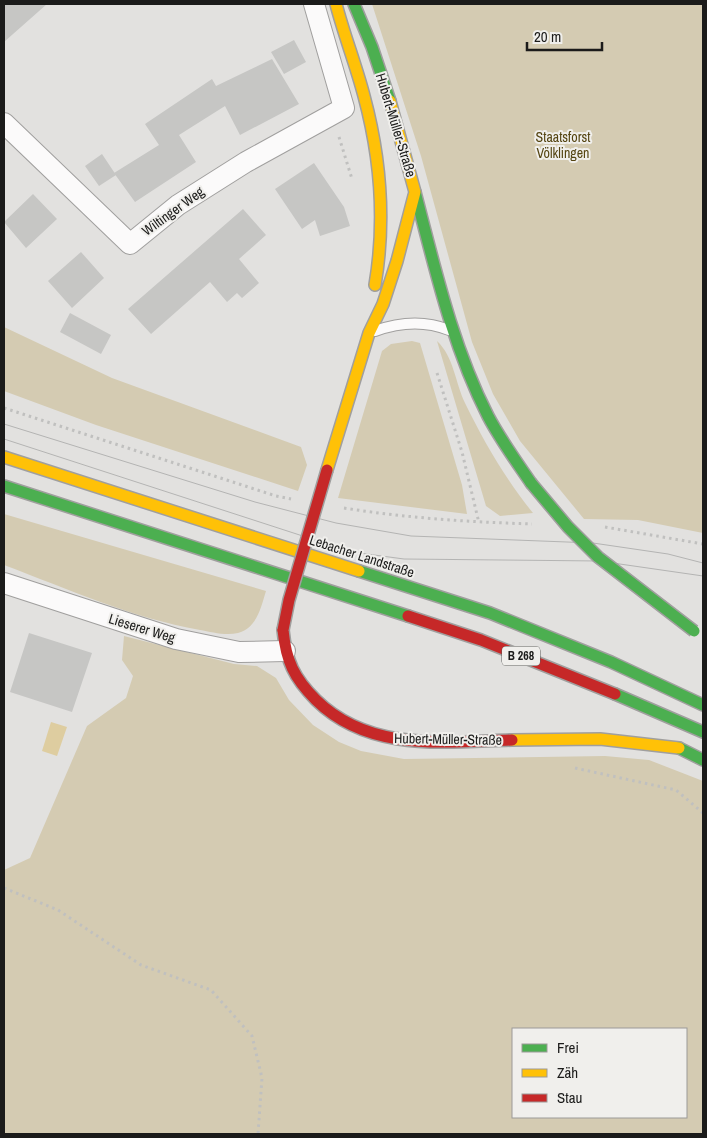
<svg xmlns="http://www.w3.org/2000/svg" width="707" height="1138" viewBox="0 0 707 1138" font-family="'Archivo Narrow',sans-serif">
<rect width="100%" height="100%" fill="#e2e1df"/>
<!-- green -->
<path fill="#d4cbb2" fill-rule="evenodd" d="M 372,4 L 703,4 L 703,533 L 638,520 L 584,519 L 520,441 L 493,394 L 472,342 L 421,156 Z
M 4,327 L 112,378 L 301,447 L 307,465 L 298,491 L 96,425 L 4,391 Z
M 412,341 L 420,343 L 462,485 L 467,514 L 338,498 L 382,351 L 391,344 Z
M 437,341 C 454,357 455,382 465,403 C 484,442 506,480 533,513 L 500,516 L 486,506 Z
M 4,514 L 266,591 C 261,607 257,628 238,633 C 226,636 211,632 200,630 C 132,618 68,589 4,565 Z
M 124,636 L 234,664 L 257,666 L 276,678 L 289,700 L 313,725 L 339,742 L 361,751 L 404,759 L 605,756 L 649,760 L 703,781 L 703,1134 L 4,1134 L 4,870 L 30,858 L 87,726 L 126,698 L 133,676 L 122,660 ZM 686,1029 L 686,1117 L 513,1117 L 513,1029 Z"/>
<!-- water -->
<path fill="#decda0" d="M 51,722 L 67,727 L 57,756 L 42,751 Z"/>
<!-- building -->
<path fill="#c6c6c4" d="M 4,4 L 47,4 L 4,42 Z
M 294,40 L 306,62 L 284,74 L 271,52 Z
M 272,59 L 299,104 L 240,135 L 225,106 L 179,135 L 196,162 L 135,202 L 114,173 L 159,145 L 145,124 L 212,79 L 216,86 Z
M 102,154 L 116,175 L 99,186 L 85,166 Z
M 314,163 L 344,207 L 350,226 L 320,236 L 315,220 L 302,229 L 275,189 Z
M 33,194 L 57,219 L 26,248 L 4,222 Z
M 243,209 L 266,235 L 239,259 L 259,283 L 242,298 L 237,293 L 227,302 L 210,282 L 151,334 L 128,309 Z
M 81,252 L 104,278 L 72,308 L 48,281 Z
M 70,313 L 111,335 L 101,354 L 60,332 Z
M 29,633 L 92,653 L 72,712 L 10,692 Z"/>
<g fill="none" stroke-linecap="round" stroke-linejoin="round">
<!-- lane casing -->
<g stroke="#a09f9e" stroke-width="12">
<path id="lane" d="M 375,331 C 400,322 424,320 449,330"/>
</g>
<!-- street casing -->
<g stroke="#a09f9e" stroke-width="22">
<path id="street" d="M 4,123 L 130,244 L 178,205 L 246,162 L 344,108 L 314,4
M 4,583 L 176,639 L 239,652 L 285,651"/>
</g>
<!-- fast casing -->
<g stroke="#a09f9e" stroke-width="14">
<path id="fast" d="M 354,4 L 372,47 L 390,101
M 415,192 C 435,268 452,345 488,416 C 500,439 516,461 531,483
M 4,486 L 408,616
M 359,571 L 490,613 L 611,662 L 703,705
M 615,694 L 703,732
M 679,748 L 703,760"/>
</g>
<!-- slow casing -->
<g stroke="#a09f9e" stroke-width="14">
<path id="slow" d="M 336,4 C 344,35 356,65 364,96 C 381,159 386,220 375,285
M 4,457 L 359,571
M 327,470 L 369,333 L 383,304 L 397,261 L 415,192 L 390,101
M 512,740 L 600,739 L 679,748"/>
</g>
<!-- jam casing -->
<g stroke="#a09f9e" stroke-width="14">
<path id="jam" d="M 408,616 L 481,640 L 615,694
M 283,630 C 286,661 294,678 316,700 C 369,752 444,742 512,740"/>
</g>
<!-- path -->
<path stroke="#c0c0bf" stroke-width="3" stroke-dasharray="2.5 4" stroke-linecap="butt" d="M 339,137 L 352,179
M 437,373 L 462,452 L 479,523
M 4,408 L 276,496 L 291,499
M 344,508 C 406,518 469,522 532,524
M 605,527 L 703,544
M 575,768 L 676,790 L 703,813
M 4,888 L 58,910 L 141,965 L 211,990 L 252,1036 L 262,1078 L 258,1134"/>
<!-- lane -->
<use href="#lane" stroke="#fbfafa" stroke-width="10"/>
<!-- street -->
<use href="#street" stroke="#fbfafa" stroke-width="20"/>
<!-- fast -->
<use href="#fast" stroke="#4caf50" stroke-width="11"/>
<!-- slow -->
<use href="#slow" stroke="#ffc107" stroke-width="11"/>
<!-- jam -->
<use href="#jam" stroke="#c62828" stroke-width="11"/>
<!-- tram -->
<path stroke="#b4b4b3" stroke-width="1" d="M 4,424 L 255,502 L 336,523 L 411,536 L 593,543 L 668,554 L 703,563
M 4,439 L 352,552 L 404,559 L 599,561 L 703,576"/>
<!-- fast-bridge casing -->
<g stroke="#a09f9e" stroke-width="14" stroke-linecap="butt">
<path id="fast-bridge" d="M 531,483 L 568,527 L 598,557 L 694,631"/>
</g>
<!-- jam-bridge casing -->
<g stroke="#a09f9e" stroke-width="14" stroke-linecap="butt">
<path id="jam-bridge" d="M 283,630 L 289,600 L 327,470"/>
</g>
<!-- fast-bridge -->
<use href="#fast-bridge" stroke="#4caf50" stroke-width="11"/>
<!-- jam-bridge -->
<use href="#jam-bridge" stroke="#c62828" stroke-width="11"/>
</g>
<g text-anchor="middle" stroke-width="4" stroke-linejoin="round" paint-order="stroke">
<!-- shield labels -->
<rect fill="#f0efec" stroke="#5b5b59" stroke-width="1" x="502" y="646.5" width="38" height="19" rx="4"/>
<g font-size="12" font-weight="bold" fill="#1b1b1a">
<text x="521" y="660">B 268</text>
</g>
<!-- street labels -->
<g font-size="14" fill="#1b1b1a" stroke="#f0efec">
<text transform="translate(396 125) rotate(73)" y="5">Hubert-Müller-Straße</text>
<text transform="translate(173 211) rotate(-36)" y="5">Wiltinger Weg</text>
<text transform="translate(362 556) rotate(18)" y="5">Lebacher Landstraße</text>
<text transform="translate(142 628) rotate(17)" y="5">Lieserer Weg</text>
<text transform="translate(448 739) rotate(1)" y="5">Hubert-Müller-Straße</text>
</g>
<!-- park labels -->
<g font-size="14" fill="#544411" stroke="#f0efec">
<text x="563" y="142">Staatsforst<tspan x="563" dy="16">Völklingen</tspan></text>
</g>
</g>
<!-- border -->
<rect width="707" height="1138" fill="none" stroke="#1b1b1a" stroke-width="10"/>
<!-- legend -->
<rect x="512" y="1028" width="175" height="90" fill="#f0efec" stroke="#9b9a98"/>
<rect x="522" y="1044" width="25" height="8" fill="#4caf50" stroke="#9b9a98"/>
<text x="557" y="1053" font-size="15" fill="#1b1b1a">Frei</text>
<rect x="522" y="1069" width="25" height="8" fill="#ffc107" stroke="#9b9a98"/>
<text x="557" y="1078" font-size="15" fill="#1b1b1a">Zäh</text>
<rect x="522" y="1094" width="25" height="8" fill="#c62828" stroke="#9b9a98"/>
<text x="557" y="1103" font-size="15" fill="#1b1b1a">Stau</text>
<!-- scale -->
<path d="M527 42v8h75v-8" fill="none" stroke="#1b1b1a" stroke-width="2.5"/>
<text x="534" y="42" font-size="15" fill="#1b1b1a" stroke="#f0efec" stroke-width="4" paint-order="stroke">20 m</text>
</svg>
